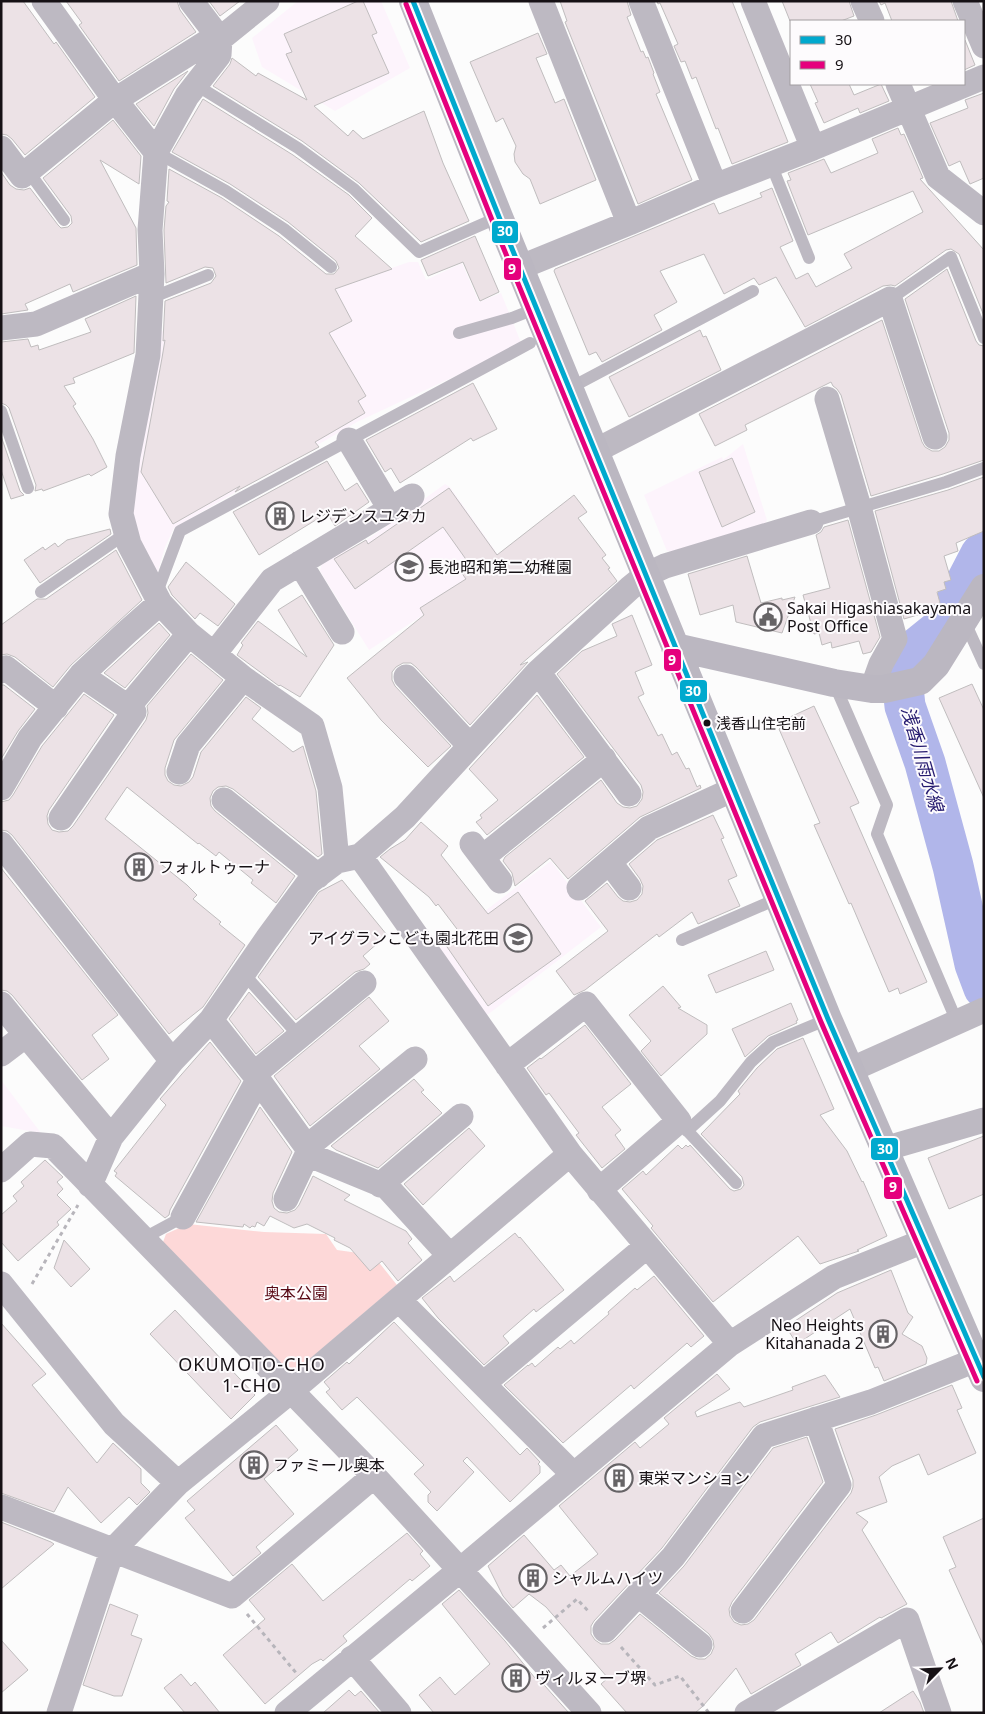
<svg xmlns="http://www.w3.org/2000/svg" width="985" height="1714" viewBox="0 0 985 1714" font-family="'Noto Sans','Noto Sans JP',sans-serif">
<rect width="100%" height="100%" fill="#fcfcfc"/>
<!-- built -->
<path fill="#fdf4fc" d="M 298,1 L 381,1 L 410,68 L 335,111 L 262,67 L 252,38 Z
M 409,262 L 418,262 L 426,280 L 462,263 L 479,302 L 501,293 L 522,345 L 357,422 L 174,528 L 165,547 L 156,578 L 129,511 L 160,332 L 272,290 L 337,287 Z
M 743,444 L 767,520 L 762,530 L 684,552 L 667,551 L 644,495 L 722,457 L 723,460 Z
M 445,484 L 450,487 L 504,563 L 369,650 L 320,571 L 322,563 L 342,549 L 357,547 Z
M 551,861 L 601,927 L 486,1016 L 435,949 Z
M 1,1080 L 41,1133 L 1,1126 Z"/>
<!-- green -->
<path fill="#fdd8d8" d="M 188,1224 L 264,1232 L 326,1234 L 337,1250 L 373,1255 L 397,1285 L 298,1369 L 286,1368 L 163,1242 L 166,1234 Z"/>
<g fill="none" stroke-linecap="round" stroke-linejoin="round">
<!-- river -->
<path stroke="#b1b6ea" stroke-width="41" d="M 984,552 L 981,554 L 943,627 L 917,648 L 901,669 L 905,706 L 925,763 L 953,866 L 975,964 L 984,988"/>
</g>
<!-- building -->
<path fill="#ece2e6" stroke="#c0bdbe" d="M 1,1 L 23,1 L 54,44 L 56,42 L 95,97 L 25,155 L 12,139 L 7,135 L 1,134 Z
M 66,1 L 177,1 L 180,10 L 196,32 L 119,81 L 79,25 L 82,23 Z
M 209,1 L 240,1 L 220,16 Z
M 358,1 L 363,1 L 377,33 L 372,35 L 389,73 L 314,106 L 348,136 L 353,130 L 363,139 L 424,111 L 443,163 L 469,221 L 421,242 L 359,183 L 302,141 L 213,86 L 230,64 L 232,58 L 256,76 L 258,73 L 307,100 L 286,54 L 292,52 L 284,34 Z
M 560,1 L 627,1 L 631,15 L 627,17 L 641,52 L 643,51 L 646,58 L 648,57 L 654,73 L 653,74 L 660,92 L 656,94 L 692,180 L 638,204 L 565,22 L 567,21 Z
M 657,1 L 732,1 L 788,142 L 732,164 L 718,128 L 716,129 L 696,77 L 692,79 L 685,61 L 681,62 L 674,46 L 678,44 L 660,3 L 658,4 Z
M 782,1 L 849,1 L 854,16 L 841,21 L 790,21 Z
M 879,1 L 951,1 L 958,21 L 892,21 L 885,3 L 881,5 Z
M 538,33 L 547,54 L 536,58 L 555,103 L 564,99 L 596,180 L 540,204 L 530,179 L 523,174 L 515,162 L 514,154 L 516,146 L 503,118 L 496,122 L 470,62 Z
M 964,40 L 965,40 L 975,65 L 964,70 Z
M 188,71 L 174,89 L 154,126 L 136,104 Z
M 810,84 L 849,84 L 854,95 L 881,84 L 889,101 L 860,113 L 858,108 L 824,123 L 815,103 L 818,102 Z
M 984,93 L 984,178 L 970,184 L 960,161 L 949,166 L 930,123 L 968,108 L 965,100 Z
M 203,99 L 293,155 L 349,195 L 372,218 L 355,236 L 392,269 L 335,289 L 352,321 L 329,333 L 366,396 L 358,401 L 365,413 L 315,442 L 319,447 L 235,492 L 240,486 L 173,524 L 141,472 L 162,358 L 165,340 L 163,341 L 165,301 L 211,283 L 216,276 L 213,268 L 205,267 L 166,283 L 164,230 L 166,206 L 169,202 L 167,201 L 169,169 L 222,198 L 279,236 L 326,274 L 334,274 L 339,268 L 336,261 L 288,222 L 230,184 L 172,152 Z
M 113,120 L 141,156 L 139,184 L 100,160 L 136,228 L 137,265 L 73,292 L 70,284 L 25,304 L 28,310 L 1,314 L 1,172 L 10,185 L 16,189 L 24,190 L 30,188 L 58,225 L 61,228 L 68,227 L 72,223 L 71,216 L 43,178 Z
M 898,128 L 901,135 L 904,134 L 923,178 L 920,179 L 984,250 L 984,316 L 959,254 L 951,249 L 946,250 L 895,286 L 891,285 L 883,286 L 805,327 L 776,277 L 759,285 L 754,278 L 724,294 L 704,254 L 660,271 L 677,302 L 654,315 L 662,330 L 602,362 L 596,352 L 589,355 L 554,271 L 555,269 L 714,203 L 719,214 L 762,197 L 760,193 L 772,188 L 793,241 L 780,247 L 796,279 L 808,273 L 816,287 L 852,268 L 844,254 L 923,212 L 913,191 L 808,235 L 787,181 L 791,180 L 788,173 L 824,159 L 831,173 L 878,153 L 872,139 Z
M 475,236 L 499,292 L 480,301 L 463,262 L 428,276 L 421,260 Z
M 947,269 L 976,341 L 979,345 L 984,346 L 984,460 L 943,474 L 871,496 L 841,395 L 837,389 L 833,386 L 831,382 L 745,425 L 747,430 L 715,446 L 699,414 L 882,320 L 922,442 L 925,447 L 932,451 L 939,451 L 945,447 L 949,440 L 949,433 L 905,299 Z
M 136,296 L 134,353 L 73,378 L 75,383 L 64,386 L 76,404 L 73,406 L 93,439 L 107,467 L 91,476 L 89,474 L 43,491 L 42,489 L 35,491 L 36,485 L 9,408 L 6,405 L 1,403 L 1,342 L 28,339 L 31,347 L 38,345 L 39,350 L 91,332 L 85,319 Z
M 700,330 L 703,337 L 706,336 L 721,370 L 629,417 L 609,377 Z
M 473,383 L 497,429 L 473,441 L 471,438 L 400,483 L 391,468 L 385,472 L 366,440 Z
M 1,436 L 20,491 L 24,495 L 11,499 L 1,470 Z
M 732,458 L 755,512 L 722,527 L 699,472 Z
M 327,461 L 345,491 L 357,483 L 369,502 L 335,526 L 327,513 L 259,555 L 233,512 Z
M 984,477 L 984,531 L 956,543 L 958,551 L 944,556 L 951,580 L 944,582 L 946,589 L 937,592 L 940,603 L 933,605 L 934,610 L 904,619 L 875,511 L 948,490 Z
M 449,488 L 497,555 L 574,495 L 587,512 L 578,518 L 606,555 L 602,558 L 610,568 L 608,569 L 617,581 L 520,665 L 528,662 L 470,725 L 416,667 L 411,663 L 403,663 L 396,667 L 392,672 L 392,680 L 395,686 L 451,746 L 428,767 L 381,720 L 347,678 L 424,615 L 420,608 L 466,579 L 461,572 L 470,565 L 443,527 L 355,589 L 334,559 L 366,540 L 368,544 Z
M 848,520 L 880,637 L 871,652 L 863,654 L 859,641 L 832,648 L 831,642 L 822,645 L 819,633 L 814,634 L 803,595 L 830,588 L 816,535 L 821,532 L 824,527 Z
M 110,529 L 111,534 L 40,583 L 24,560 L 43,547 L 45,550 L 55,543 L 58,547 L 67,540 Z
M 116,550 L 142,600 L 71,665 L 53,687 L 15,657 L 7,654 L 1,655 L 1,625 L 37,599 L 46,599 Z
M 747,556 L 761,603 L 782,598 L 782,600 L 795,597 L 782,633 L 736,622 L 733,605 L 700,615 L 688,574 Z
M 186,562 L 235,604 L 218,626 L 200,613 L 195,619 L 172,595 L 168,587 Z
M 302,595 L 334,645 L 300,697 L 280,685 L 279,686 L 237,655 L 243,645 L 241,643 L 258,621 L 307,657 L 278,610 Z
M 632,615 L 652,665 L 635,672 L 644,694 L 638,697 L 658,736 L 662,734 L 672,755 L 677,752 L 686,769 L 689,768 L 697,787 L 700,785 L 701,788 L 640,817 L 568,879 L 550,858 L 515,886 L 512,873 L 503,861 L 505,857 L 601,780 L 617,803 L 623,807 L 630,808 L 637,806 L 642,799 L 643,792 L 641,785 L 557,674 L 582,651 L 617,636 L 612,624 Z
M 159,623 L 170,635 L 125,688 L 104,673 Z
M 191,654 L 223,680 L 174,740 L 165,768 L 165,775 L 168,781 L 174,785 L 181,786 L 189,782 L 193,777 L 201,752 L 246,697 L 261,708 L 252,719 L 293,752 L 303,746 L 316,791 L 322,854 L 318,857 L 233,789 L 226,786 L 218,787 L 213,791 L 210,798 L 211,806 L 215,811 L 295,876 L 276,903 L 251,883 L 253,880 L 219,852 L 216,856 L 199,843 L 198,844 L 127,787 L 105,819 L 187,885 L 197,895 L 193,899 L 221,922 L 219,924 L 245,945 L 203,1007 L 169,1034 L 12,835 L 7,831 L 1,830 L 1,802 L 9,800 L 13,795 L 42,746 L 84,694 L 114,715 L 49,810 L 47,816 L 48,824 L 52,830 L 59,832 L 68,831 L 73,826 L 146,720 L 148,713 L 147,706 Z
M 972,684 L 984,710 L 984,798 L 939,698 Z
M 1,685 L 4,685 L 35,709 L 18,731 L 1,759 Z
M 537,695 L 584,757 L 487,835 L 476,822 L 482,818 L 480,815 L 498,800 L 469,769 Z
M 814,706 L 859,803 L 850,807 L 927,982 L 900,994 L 898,988 L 889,992 L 851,903 L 849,904 L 814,825 L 820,823 L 779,729 L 790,723 L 788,718 Z
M 713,815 L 724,838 L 721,839 L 737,876 L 728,880 L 740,906 L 698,924 L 692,912 L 659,937 L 657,934 L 585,990 L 574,995 L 556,971 L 608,931 L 585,901 L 607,883 L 618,897 L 623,901 L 630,902 L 637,900 L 642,894 L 643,886 L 640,879 L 629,864 L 657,840 Z
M 421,822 L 448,846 L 441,855 L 488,914 L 518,892 L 561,954 L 488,1006 L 445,944 L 460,933 L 438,904 L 436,906 L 429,897 L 380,857 L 390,849 L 405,840 Z
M 1,868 L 118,1015 L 92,1035 L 109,1059 L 82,1080 L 12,995 L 7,991 L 1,990 Z
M 342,880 L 387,935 L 363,956 L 370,964 L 364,969 L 355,972 L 296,1020 L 258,977 L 319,892 Z
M 766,951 L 774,970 L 716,993 L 708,975 Z
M 663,986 L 681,1007 L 678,1008 L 707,1025 L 707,1034 L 661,1076 L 641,1051 L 651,1041 L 629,1015 Z
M 249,992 L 284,1031 L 256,1054 L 229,1019 Z
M 369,997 L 389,1021 L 359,1046 L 380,1069 L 310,1126 L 274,1076 Z
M 791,1003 L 798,1020 L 796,1021 L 797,1023 L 768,1036 L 745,1057 L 732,1029 Z
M 585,1025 L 631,1084 L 602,1107 L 621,1130 L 615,1135 L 625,1149 L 602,1168 L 576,1135 L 579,1133 L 549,1093 L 546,1095 L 527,1068 L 540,1058 L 541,1059 Z
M 803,1038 L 834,1109 L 820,1115 L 847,1151 L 862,1182 L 863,1181 L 887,1236 L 857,1250 L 859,1251 L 820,1264 L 798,1236 L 713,1302 L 651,1228 L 653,1226 L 622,1189 L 643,1171 L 646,1175 L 678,1145 L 682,1149 L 686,1145 L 688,1147 L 690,1145 L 730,1189 L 734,1191 L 741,1189 L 744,1185 L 742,1177 L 701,1134 L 740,1094 L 738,1091 L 757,1068 L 777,1049 Z
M 210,1042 L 241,1081 L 170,1210 L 169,1215 L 165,1218 L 115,1176 L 117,1173 L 114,1171 L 166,1105 L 160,1099 Z
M 414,1079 L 424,1090 L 421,1092 L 442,1113 L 378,1168 L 336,1150 L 331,1146 Z
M 260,1107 L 292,1152 L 273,1193 L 272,1201 L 274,1208 L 279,1212 L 287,1213 L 295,1210 L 299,1205 L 313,1176 L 350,1195 L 344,1200 L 406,1231 L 412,1239 L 408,1243 L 422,1260 L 398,1281 L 382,1261 L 370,1271 L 350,1248 L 334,1240 L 335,1238 L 307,1224 L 294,1228 L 270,1216 L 264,1226 L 257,1222 L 255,1227 L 252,1226 L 250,1228 L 244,1224 L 243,1227 L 196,1222 Z
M 469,1128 L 485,1146 L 423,1205 L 404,1184 Z
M 984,1136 L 984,1194 L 949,1209 L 928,1158 Z
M 45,1160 L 63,1177 L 57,1182 L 63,1189 L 57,1195 L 71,1209 L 57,1222 L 59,1225 L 18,1261 L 1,1242 L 1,1215 L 17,1201 L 13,1196 L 24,1186 L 21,1182 Z
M 515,1233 L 519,1238 L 520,1237 L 564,1290 L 536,1312 L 534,1309 L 503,1336 L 509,1343 L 484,1365 L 438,1318 L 422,1298 L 450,1276 L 454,1282 Z
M 64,1240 L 90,1269 L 71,1287 L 54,1268 Z
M 891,1270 L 908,1313 L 913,1317 L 902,1334 L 922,1346 L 927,1358 L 926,1364 L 884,1381 L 878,1367 L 875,1368 L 850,1309 L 797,1344 L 786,1327 L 837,1293 Z
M 654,1276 L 704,1336 L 691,1347 L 687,1343 L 634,1389 L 631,1385 L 563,1443 L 504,1385 L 528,1365 L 528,1366 L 532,1363 L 535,1367 L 558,1347 L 560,1349 L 571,1340 L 574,1344 L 609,1314 L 608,1312 L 635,1288 L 637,1290 Z
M 175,1310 L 255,1395 L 231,1419 L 150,1334 Z
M 394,1322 L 520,1455 L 527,1448 L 540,1462 L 538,1464 L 540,1466 L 540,1473 L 510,1502 L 467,1457 L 463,1461 L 474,1472 L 437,1511 L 428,1502 L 428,1495 L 431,1492 L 414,1474 L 424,1465 L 357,1397 L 342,1410 L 326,1392 L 330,1389 L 324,1382 L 347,1362 L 349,1364 Z
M 1,1323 L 46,1374 L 32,1385 L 97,1463 L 113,1443 L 141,1469 L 141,1483 L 150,1492 L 137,1505 L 129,1497 L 101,1523 L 68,1487 L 54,1512 L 1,1493 Z
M 717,1374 L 730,1389 L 695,1412 L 697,1417 L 740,1402 L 744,1407 L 793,1390 L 792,1387 L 825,1375 L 840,1397 L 760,1422 L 753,1427 L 662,1548 L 594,1621 L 591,1626 L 591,1634 L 595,1640 L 601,1644 L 609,1644 L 615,1640 L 640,1614 L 691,1656 L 698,1659 L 705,1659 L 711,1654 L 714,1647 L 713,1640 L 709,1634 L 659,1593 L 684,1566 L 773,1448 L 807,1437 L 823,1482 L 732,1602 L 729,1609 L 730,1616 L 734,1622 L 741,1625 L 748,1624 L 754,1620 L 851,1493 L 853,1487 L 853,1480 L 835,1429 L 876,1415 L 952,1385 L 962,1408 L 957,1410 L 976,1453 L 928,1475 L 919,1454 L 892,1466 L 879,1477 L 887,1502 L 856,1513 L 868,1522 L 862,1530 L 907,1604 L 881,1618 L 880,1617 L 838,1643 L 831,1632 L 795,1654 L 801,1665 L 751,1694 L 736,1668 L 703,1706 L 695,1713 L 627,1713 L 601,1684 L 608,1678 L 546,1607 L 529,1594 L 513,1608 L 503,1596 L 488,1566 L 524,1535 L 554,1570 L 561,1565 L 570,1576 L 598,1554 L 559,1506 L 635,1442 L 640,1448 L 669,1424 L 664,1418 Z
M 276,1425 L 298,1450 L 264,1479 L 294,1514 L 256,1547 L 261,1553 L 233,1576 L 185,1518 L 195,1510 L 187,1501 Z
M 984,1518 L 984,1647 L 949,1570 L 956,1567 L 943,1537 Z
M 1,1522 L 51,1542 L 54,1544 L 1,1589 Z
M 407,1533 L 423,1551 L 420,1554 L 430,1566 L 412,1581 L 410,1579 L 343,1636 L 347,1641 L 323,1661 L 321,1659 L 312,1664 L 265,1704 L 223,1655 L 265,1619 L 249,1600 L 292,1564 L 323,1601 Z
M 459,1590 L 505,1641 L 535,1678 L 537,1677 L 569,1713 L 434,1713 L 419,1695 L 440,1677 L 455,1695 L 490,1664 L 442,1604 Z
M 110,1604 L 138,1615 L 131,1635 L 142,1639 L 122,1696 L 114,1696 L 83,1685 Z
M 1,1640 L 28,1670 L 1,1693 Z
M 181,1674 L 191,1686 L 195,1682 L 220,1713 L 185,1713 L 164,1688 Z
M 349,1690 L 355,1696 L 361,1691 L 380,1713 L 323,1713 Z
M 913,1691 L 920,1702 L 924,1713 L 879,1713 Z"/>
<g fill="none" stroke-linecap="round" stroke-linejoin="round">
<!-- path -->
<path stroke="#b7b5bb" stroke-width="3" stroke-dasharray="4 4" stroke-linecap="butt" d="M 32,1284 L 78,1205
M 247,1614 L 297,1674
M 543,1628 L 577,1599 L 590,1613
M 621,1647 L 655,1685 L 680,1676 L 709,1713"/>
<!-- lane -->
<path stroke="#bdb9c2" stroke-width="12" d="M 196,85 L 298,148 L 354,189 L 419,252 L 499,217
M 156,152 L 226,191 L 284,229 L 331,267
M 771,164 L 809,258
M 28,171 L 64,220
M 151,298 L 208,275
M 890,299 L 951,257 L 984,338
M 459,333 L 512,318 L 537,308
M 570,388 L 753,291
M 1,411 L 28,488
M 811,522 L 946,482 L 984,468
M 41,592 L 125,534
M 156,595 L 180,531 L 530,343
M 964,620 L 984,664
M 834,683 L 887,805 L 877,834 L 957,1022
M 682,940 L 779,898
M 243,973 L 300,1037
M 682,1125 L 736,1183
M 687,1131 L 720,1101 L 751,1062 L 773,1042 L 828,1019
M 144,1238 L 183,1217"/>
<!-- street -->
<path stroke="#bdb9c2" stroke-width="25" d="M 44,1 L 115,100 L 156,152
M 191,1 L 220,39 L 219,55 L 187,96 L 156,152 L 150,230 L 152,274 L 148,355 L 128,456 L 121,514 L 129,544 L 160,603 L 189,634 L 243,678 L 312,726 L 330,788 L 337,861
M 541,1 L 629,223 L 715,186 L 813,148 L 984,77
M 641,1 L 715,186
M 753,1 L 813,148
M 863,1 L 872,21
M 965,1 L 984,46
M 898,84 L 938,177 L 984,213
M 1,148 L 22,176 L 115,100 L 204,44 L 220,39 L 267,1
M 521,267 L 629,223
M 1,328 L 36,324 L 152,274
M 827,399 L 859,507 L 895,639 L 881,664 L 872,689
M 349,440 L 390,509
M 595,451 L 890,299 L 935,437
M 300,563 L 342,632
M 214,654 L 272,580 L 412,496
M 1,671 L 6,668 L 56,707
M 538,672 L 629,794
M 81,675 L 128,707 L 189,634
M 406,677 L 470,746
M 179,772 L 188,745 L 243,678
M 1,788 L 30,738 L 81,675 L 127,632 L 160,603
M 224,800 L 318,876
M 61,818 L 134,712 L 128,707
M 1,844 L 172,1061
M 472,844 L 500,881
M 483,857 L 604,759
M 610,863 L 629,888
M 579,888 L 649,828 L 734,789
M 1,1004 L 26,1035
M 211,1020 L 254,1074 L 314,1157 L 387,1187 L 450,1256
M 1,1054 L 26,1035 L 111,1137
M 507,1065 L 586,1004 L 679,1121 L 599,1190
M 850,1070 L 984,1010
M 254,1074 L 364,983
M 884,1149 L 984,1120
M 570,1154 L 730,1344 L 460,1570 L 589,1713
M 1,1170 L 30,1144 L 53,1146 L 374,1476
M 90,1185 L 111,1137 L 172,1061 L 211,1020 L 267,939 L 309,882 L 337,861 L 360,856 L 405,817 L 538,672 L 630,588 L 646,575 L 665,566 L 811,522
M 380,1185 L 461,1116
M 286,1199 L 313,1142 L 415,1059
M 183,1217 L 258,1080
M 1,1284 L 114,1424 L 178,1483
M 399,1300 L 574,1475
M 730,1344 L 834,1277 L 924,1241
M 483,1384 L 647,1246
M 1,1507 L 232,1596 L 374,1476 L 460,1570 L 287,1713
M 639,1595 L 700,1645
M 743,1611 L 839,1485 L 816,1419
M 605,1630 L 673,1557 L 764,1436 L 871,1402 L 976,1360
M 352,1658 L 399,1713
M 59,1713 L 112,1551 L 178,1483 L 291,1391 L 570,1154 L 360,856
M 747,1713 L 907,1620 L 939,1713"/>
<!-- secondary -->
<path stroke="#bbb7c1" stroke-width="28" d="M 413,1 L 499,217 L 828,1019 L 984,1378
M 675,647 L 834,683 L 872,689 L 884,689 L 920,681 L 936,665 L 984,588"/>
<!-- bus-1 casing -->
<g stroke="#fdfbfd" stroke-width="9">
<path id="bus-1" d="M 413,1 L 499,217 L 828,1019 L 984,1377"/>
</g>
<!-- bus-2 casing -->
<g stroke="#fdfbfd" stroke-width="9">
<path id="bus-2" d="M 406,4 L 492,220 L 821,1022 L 977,1381"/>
</g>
<!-- bus-1 -->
<use href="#bus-1" stroke="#00a9ce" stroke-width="5"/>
<!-- bus-2 -->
<use href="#bus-2" stroke="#e5007d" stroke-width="5"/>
</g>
<!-- icons -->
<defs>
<g id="building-ring" transform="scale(1.4375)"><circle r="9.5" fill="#fdfbfd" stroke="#666366" stroke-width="1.5"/><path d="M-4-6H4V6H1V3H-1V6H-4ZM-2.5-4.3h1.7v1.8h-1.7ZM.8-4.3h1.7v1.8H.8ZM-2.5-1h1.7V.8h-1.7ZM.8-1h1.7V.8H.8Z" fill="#666366"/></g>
<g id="school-ring" transform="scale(1.4375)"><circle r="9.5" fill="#fdfbfd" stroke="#666366" stroke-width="1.5"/><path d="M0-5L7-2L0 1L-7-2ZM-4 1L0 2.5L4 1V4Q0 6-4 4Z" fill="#666366"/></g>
<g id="civic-ring" transform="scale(1.4375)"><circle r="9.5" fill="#fdfbfd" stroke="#666366" stroke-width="1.5"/><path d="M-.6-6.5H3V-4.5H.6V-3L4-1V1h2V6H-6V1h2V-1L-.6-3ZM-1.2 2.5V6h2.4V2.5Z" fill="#666366"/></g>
</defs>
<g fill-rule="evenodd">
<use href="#building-ring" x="280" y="516"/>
<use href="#school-ring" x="409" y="567"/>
<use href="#civic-ring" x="768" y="617"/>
<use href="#building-ring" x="139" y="867"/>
<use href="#school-ring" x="518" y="938"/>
<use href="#building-ring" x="883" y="1334"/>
<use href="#building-ring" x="254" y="1465"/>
<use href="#building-ring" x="619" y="1478"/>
<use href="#building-ring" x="533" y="1578"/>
<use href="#building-ring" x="516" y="1678"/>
</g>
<!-- markers -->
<circle fill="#161115" stroke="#fdfbfd" stroke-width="2" cx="707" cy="723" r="4.5"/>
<g text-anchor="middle" stroke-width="4" stroke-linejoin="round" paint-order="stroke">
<!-- bus labels -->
<g font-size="15" fill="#161115" stroke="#fdfbfd" text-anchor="start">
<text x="716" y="729">浅香山住宅前</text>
</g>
<!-- poi labels -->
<g font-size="16" fill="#161115" stroke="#fdfbfd" text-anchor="start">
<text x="299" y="522">レジデンスユタカ</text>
<text x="428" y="573">長池昭和第二幼稚園</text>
<text x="787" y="614">Sakai Higashiasakayama<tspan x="787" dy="18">Post Office</tspan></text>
<text x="158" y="873">フォルトゥーナ</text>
<text x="499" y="944" text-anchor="end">アイグランこども園北花田</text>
<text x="864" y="1331" text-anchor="end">Neo Heights<tspan x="864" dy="18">Kitahanada 2</tspan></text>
<text x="273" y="1471">ファミール奥本</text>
<text x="638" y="1484">東栄マンション</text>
<text x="552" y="1584">シャルムハイツ</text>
<text x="535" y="1684">ヴィルヌーブ堺</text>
</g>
<!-- park labels -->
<g font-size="16" fill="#570713" stroke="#fdfbfd">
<text x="296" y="1299">奥本公園</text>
</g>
<!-- water labels -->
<g font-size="18" font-style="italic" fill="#24196e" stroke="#fdfbfd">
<text transform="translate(922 759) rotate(74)" y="6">浅香川雨水線</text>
</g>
<!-- neighbourhood labels -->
<g font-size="18" letter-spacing="1" fill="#161115" stroke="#fdfbfd">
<text x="252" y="1371">OKUMOTO-CHO<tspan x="252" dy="21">1-CHO</tspan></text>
</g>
</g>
<g stroke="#fdfbfd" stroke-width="2">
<rect x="491" y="220" width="28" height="24" rx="5" fill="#00a9ce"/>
<rect x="503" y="257" width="19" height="24" rx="5" fill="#e5007d"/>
<rect x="663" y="648" width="19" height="24" rx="5" fill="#e5007d"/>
<rect x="679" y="679" width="29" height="24" rx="5" fill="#00a9ce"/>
<rect x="870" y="1137" width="29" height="24" rx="5" fill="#00a9ce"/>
<rect x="883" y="1176" width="20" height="24" rx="5" fill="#e5007d"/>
</g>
<g font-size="14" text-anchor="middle" font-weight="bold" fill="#fff">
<text x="505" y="236">30</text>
<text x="512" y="274">9</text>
<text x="672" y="665">9</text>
<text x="693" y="696">30</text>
<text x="885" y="1154">30</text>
<text x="893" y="1192">9</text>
</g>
<!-- border -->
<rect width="985" height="1714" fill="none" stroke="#161115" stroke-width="5"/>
<!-- legend -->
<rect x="790" y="20" width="175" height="65" fill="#fdfbfd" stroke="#a19da0"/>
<rect x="800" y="36" width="25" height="8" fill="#00a9ce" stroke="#a19da0"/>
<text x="835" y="45" font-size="15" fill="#161115">30</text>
<rect x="800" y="61" width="25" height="8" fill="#e5007d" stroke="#a19da0"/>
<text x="835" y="70" font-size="15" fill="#161115">9</text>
<!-- north arrow -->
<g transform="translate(940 1669) rotate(66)" stroke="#fdfbfd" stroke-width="4" paint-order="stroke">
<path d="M0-4L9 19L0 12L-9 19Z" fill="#161115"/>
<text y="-8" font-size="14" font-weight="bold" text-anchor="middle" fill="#161115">N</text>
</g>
</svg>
